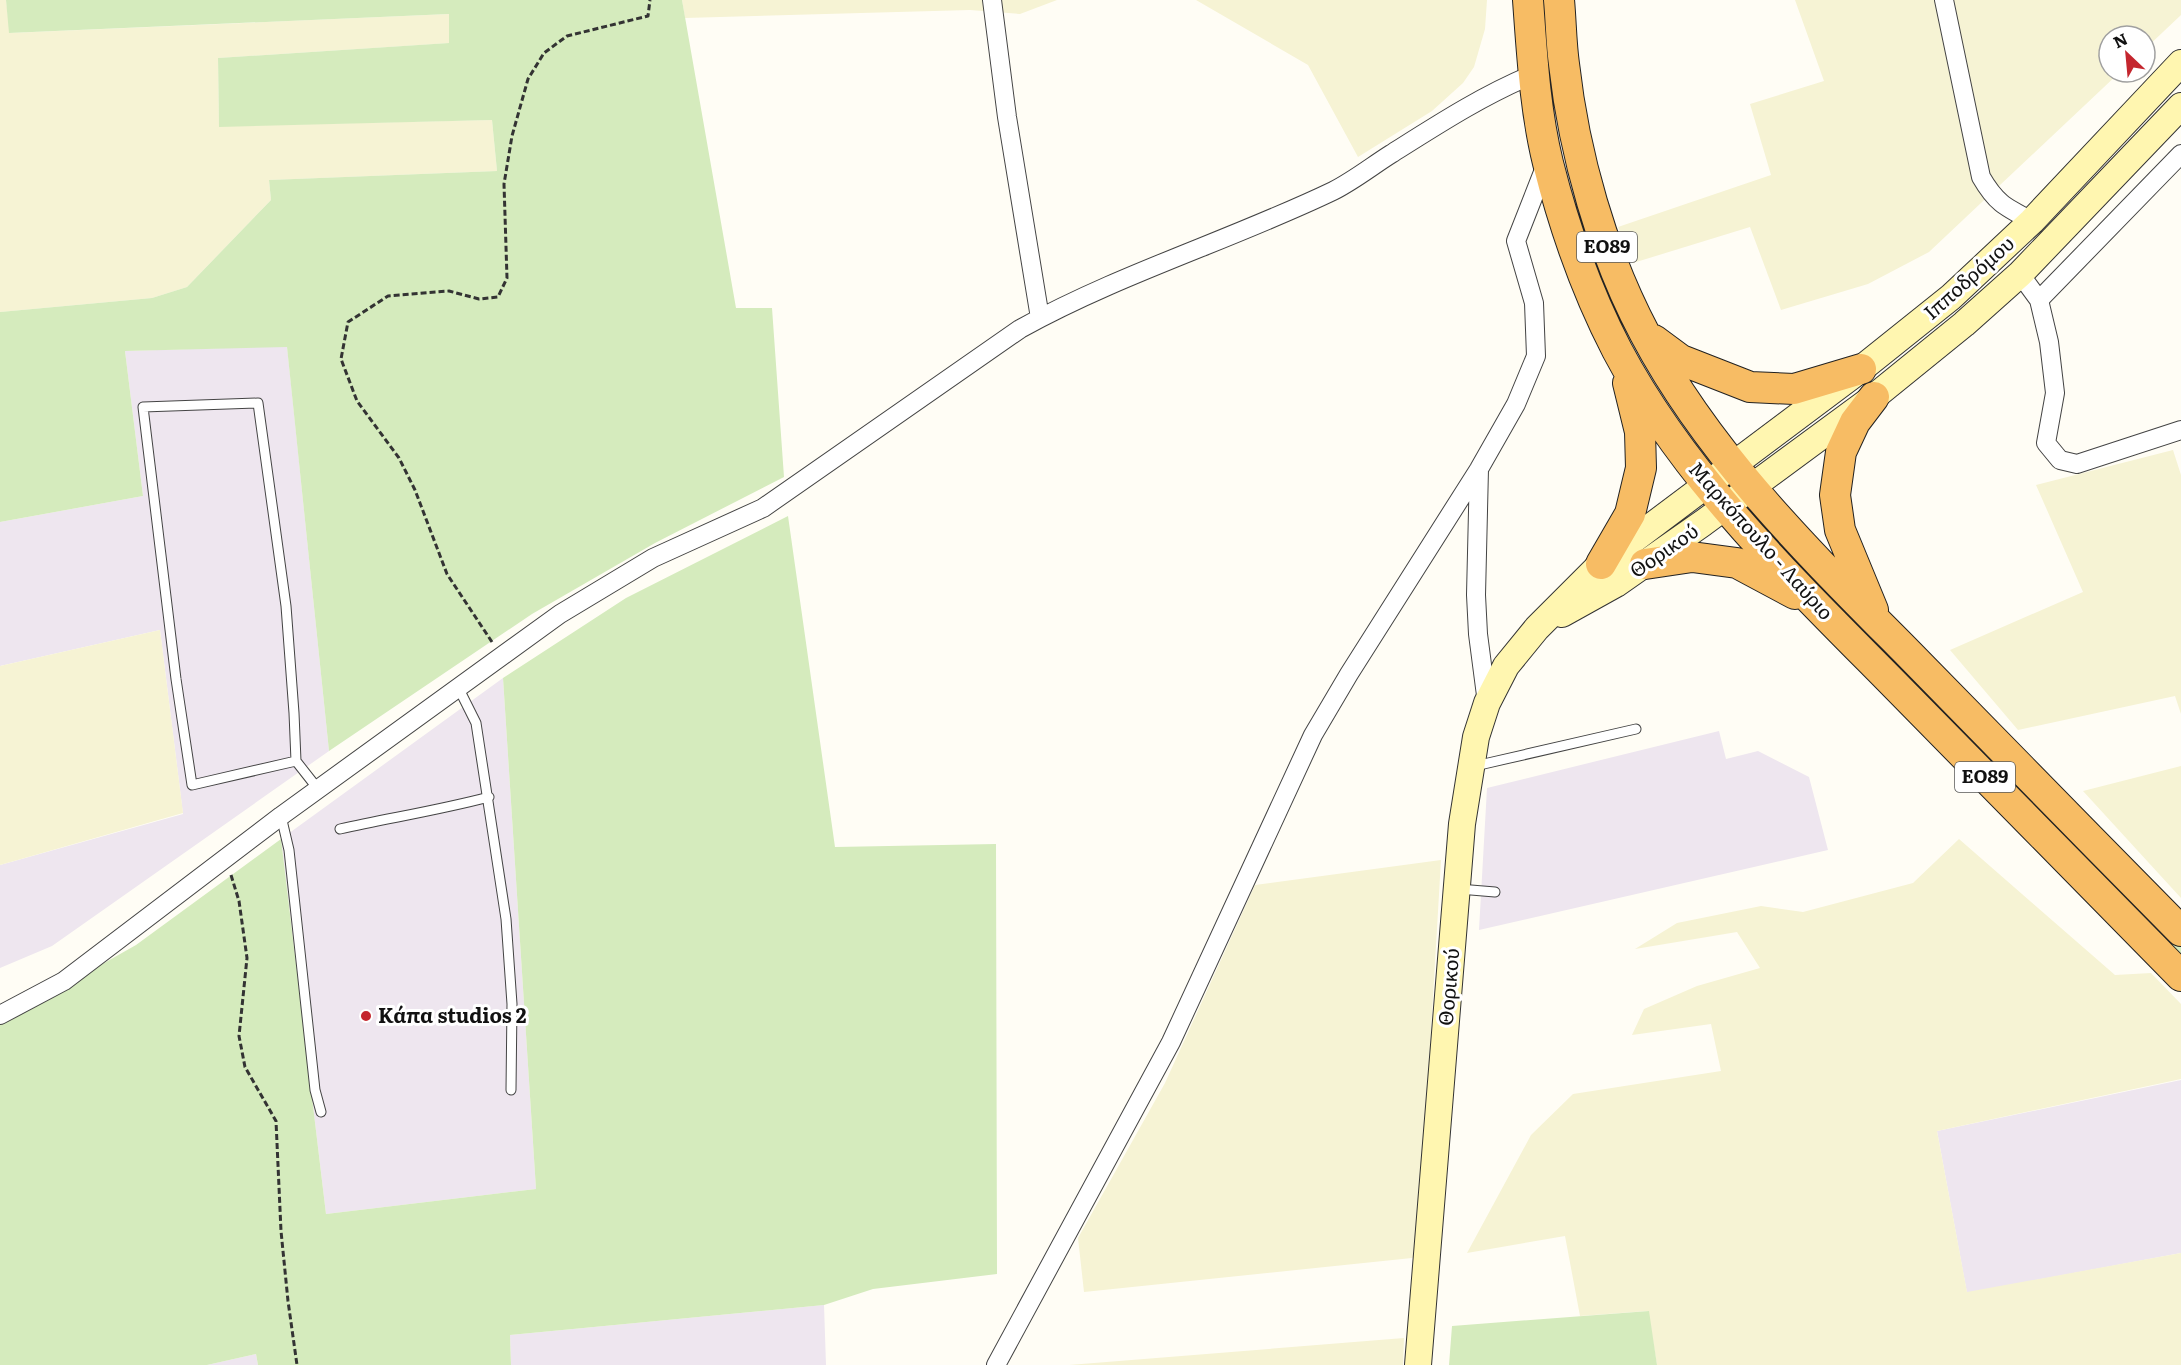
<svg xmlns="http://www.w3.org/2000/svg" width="2181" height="1365" viewBox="0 0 2181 1365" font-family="Literata,serif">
<rect width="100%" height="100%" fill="#fffdf5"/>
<!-- industrial -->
<path fill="#eee6ef" d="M 287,346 L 329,751 L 52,946 L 0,968 L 0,865 L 183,814 L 160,630 L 0,666 L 0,522 L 143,496 L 125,351 Z
M 503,678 L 536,1189 L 326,1214 L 281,839 Z
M 1719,731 L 1726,759 L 1758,751 L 1809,777 L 1828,850 L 1479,930 L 1487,788 Z
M 2181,1080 L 2181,1253 L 1967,1293 L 1937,1131 Z
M 824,1305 L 826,1365 L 511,1365 L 510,1335 Z
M 256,1354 L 258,1365 L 207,1365 Z"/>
<!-- farmland -->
<path fill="#f6f3d4" d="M 0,0 L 6,0 L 10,33 L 450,14 L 450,43 L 218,58 L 219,126 L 492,120 L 497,171 L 269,180 L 271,200 L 187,287 L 152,298 L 0,312 Z
M 682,0 L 1057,0 L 1020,14 L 970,10 L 685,18 Z
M 1196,0 L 1487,0 L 1485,29 L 1474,67 L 1463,83 L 1432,111 L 1358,157 L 1308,65 Z
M 1795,0 L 2181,0 L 2181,15 L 2145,49 L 2145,36 L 2109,36 L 2109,72 L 2120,72 L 1929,252 L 1868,284 L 1781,310 L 1750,227 L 1633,263 L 1618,227 L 1771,175 L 1750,104 L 1824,81 Z
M 2173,450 L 2181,475 L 2181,714 L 2175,696 L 2018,730 L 1950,650 L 2083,592 L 2036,485 Z
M 160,630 L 183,813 L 0,865 L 0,666 Z
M 2181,766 L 2181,898 L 2083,791 Z
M 1959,839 L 2115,975 L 2151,973 L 2181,1004 L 2181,1079 L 1937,1131 L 1967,1292 L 2181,1253 L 2181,1365 L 1657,1365 L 1648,1311 L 1580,1316 L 1565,1236 L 1467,1253 L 1531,1135 L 1573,1094 L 1721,1071 L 1711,1024 L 1632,1035 L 1644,1009 L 1697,986 L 1760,968 L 1737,932 L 1635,949 L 1677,923 L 1761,906 L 1803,912 L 1913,883 Z
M 1441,860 L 1418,1254 L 1412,1258 L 1084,1292 L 1078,1238 L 1165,1083 L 1255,885 Z
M 1404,1338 L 1403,1365 L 1069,1365 Z"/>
<!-- green -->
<path fill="#d5ebbd" d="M 6,0 L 682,0 L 736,308 L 772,308 L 784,477 L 655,543 L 532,614 L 329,751 L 287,347 L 125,351 L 143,496 L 0,522 L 0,312 L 152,298 L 187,287 L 271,200 L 269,180 L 497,171 L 492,120 L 219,127 L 218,58 L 449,43 L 449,14 L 9,33 Z
M 1752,510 L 2181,941 L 2181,955 L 1747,516 Z
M 788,516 L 835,847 L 996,844 L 997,1274 L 873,1289 L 824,1305 L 510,1335 L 511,1365 L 258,1365 L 256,1354 L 207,1365 L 0,1365 L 0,1022 L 136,945 L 281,839 L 326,1214 L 536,1189 L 503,678 L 626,598 Z
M 1649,1311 L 1657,1365 L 1449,1365 L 1452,1326 Z"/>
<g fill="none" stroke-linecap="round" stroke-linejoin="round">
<!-- service casing -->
<g stroke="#444" stroke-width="11">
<path id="service" d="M 458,687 L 476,723 L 506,919 L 512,1004 L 511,1090
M 296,761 L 192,785 L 176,679 L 143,407 L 258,403 L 286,606 L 294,713 L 296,761 L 318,789
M 1475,766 L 1636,729
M 281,816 L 289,850 L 315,1090 L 321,1112
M 340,829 C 389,818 440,810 489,797
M 1459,889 L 1495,892"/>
</g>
<!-- minor casing -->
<g stroke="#444" stroke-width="20">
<path id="minor" d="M 992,0 L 1007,117 L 1040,318
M 1944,0 L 1981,177 C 1996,203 2005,207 2032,221
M 2020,274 L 2039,300 L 2049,342 L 2055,393 L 2046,443 L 2060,460 L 2077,464 L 2181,430
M 2039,300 L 2181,154
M 1479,469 L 1476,595 L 1478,634 L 1487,703
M 0,1015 L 64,981 L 281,816 L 560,614 L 653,558 L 763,508 L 1020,329 C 1119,274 1231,240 1333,191 C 1353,181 1372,166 1391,154 C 1437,125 1483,95 1534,74
M 996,1365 L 1171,1042 L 1313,735 L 1349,674 L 1479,469 L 1516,404 L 1536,356 L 1534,303 L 1516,241 L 1547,162"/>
</g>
<!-- secondary casing -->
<g stroke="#333" stroke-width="28">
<path id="secondary" d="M 1562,614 L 1616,584 L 1703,523 L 1874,397 L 1964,324 L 2020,274 L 2181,106
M 1418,1365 L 1462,824 L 1476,737 L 1487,703 L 1506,666 L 1537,628 L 1601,564 L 1861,369 L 1951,297 L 2032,221 L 2181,63"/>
</g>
<!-- trunk casing -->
<g stroke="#222" stroke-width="32">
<path id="trunk" d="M 1528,0 C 1532,54 1535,110 1548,163 C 1564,227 1587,292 1617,350 C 1683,475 1789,578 1887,677 C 1985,777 2083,876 2181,976
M 1559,0 C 1561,21 1561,43 1564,64 C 1574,154 1602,253 1645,334 C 1710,457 1812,556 1909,654 C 2000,747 2090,839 2181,931
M 1654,340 L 1681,360 L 1750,387 L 1794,389 L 1861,369
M 1601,564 L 1630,514 L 1641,468 L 1640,432 L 1628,383
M 1645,564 L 1692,557 L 1737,563 L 1795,594
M 1873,610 L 1840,530 L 1835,495 L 1841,452 L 1855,422 L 1874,397"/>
</g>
<!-- path -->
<path stroke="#333" stroke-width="3" stroke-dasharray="6 3" stroke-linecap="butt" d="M 492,642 L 447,574 L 415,490 L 399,458 L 357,401 L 341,359 L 348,322 L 388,296 L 449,291 L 479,299 L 498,297 L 507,278 L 504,184 L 512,136 L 528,79 L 544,53 L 567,36 L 648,16 L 650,0
M 231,875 L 239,901 L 247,958 L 239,1036 L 245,1067 L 276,1121 L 281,1231 L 288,1301 L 297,1365"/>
<!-- service -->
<use href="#service" stroke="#fff" stroke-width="9"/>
<!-- minor -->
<use href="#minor" stroke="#fff" stroke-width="18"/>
<!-- secondary -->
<use href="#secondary" stroke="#fff6b0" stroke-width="26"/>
<!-- trunk -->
<use href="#trunk" stroke="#f7bc64" stroke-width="30"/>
</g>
<!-- markers -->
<circle fill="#c4262e" stroke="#fff" stroke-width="2" cx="366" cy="1016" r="6"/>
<g text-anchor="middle" stroke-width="6" stroke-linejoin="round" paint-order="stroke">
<!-- shield labels -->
<g fill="#fff" stroke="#585858" stroke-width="1.5">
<rect x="1577" y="232" width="60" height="30" rx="4.5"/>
<rect x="1955" y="762" width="60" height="30" rx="4.5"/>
</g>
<g font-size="18" font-weight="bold" fill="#111">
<text x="1607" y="253">ΕΟ89</text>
<text x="1985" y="783">ΕΟ89</text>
</g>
<!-- street labels -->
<g font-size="20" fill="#111" stroke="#fff">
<text transform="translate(1969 278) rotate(-42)" y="7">Ιπποδρόμου</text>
<text transform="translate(1761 541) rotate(48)" y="7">Μαρκόπουλο - Λαύριο</text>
<text transform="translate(1664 551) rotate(-35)" y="7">Θορικού</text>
<text transform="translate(1449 987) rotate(-85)" y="7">Θορικού</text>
</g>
<!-- poi labels -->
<g font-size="20" font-weight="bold" fill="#111" stroke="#fff" text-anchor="start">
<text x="378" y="1023">Κάπα studios 2</text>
</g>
</g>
<!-- north arrow -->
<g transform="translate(2127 54) rotate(334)"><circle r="28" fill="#ffffff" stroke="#a0a0a0" stroke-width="1.5"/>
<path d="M0-4.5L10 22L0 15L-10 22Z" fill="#c4262e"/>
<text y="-9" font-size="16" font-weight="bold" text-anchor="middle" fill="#111111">N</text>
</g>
</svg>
